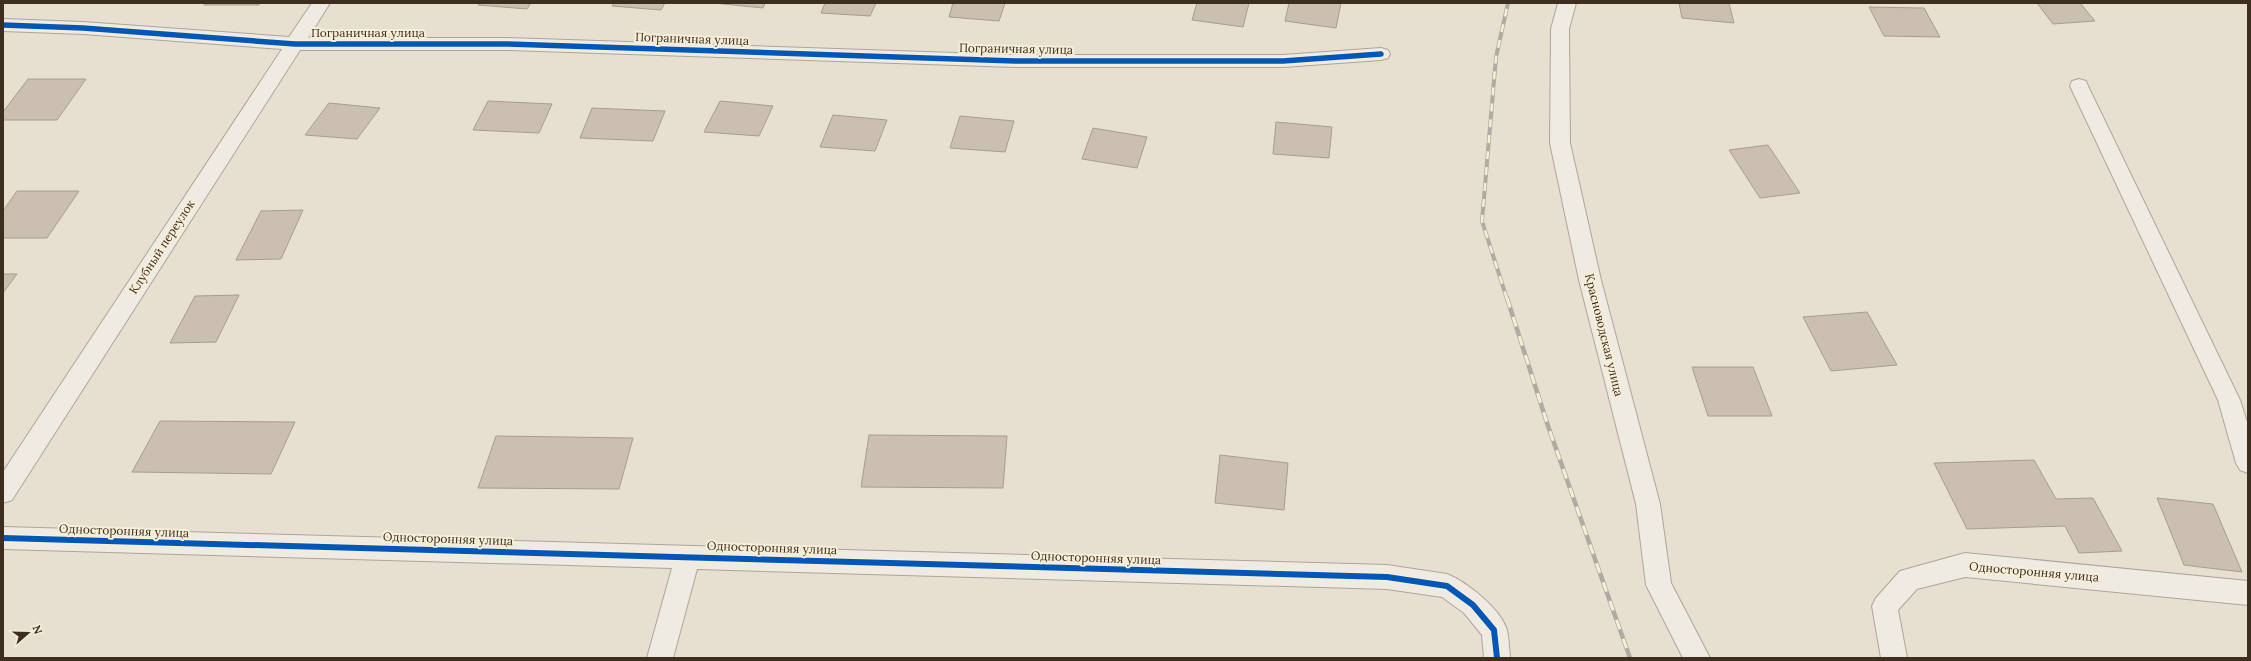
<svg xmlns="http://www.w3.org/2000/svg" width="2251" height="661" viewBox="0 0 2251 661" font-family="Lora,serif">
<rect width="100%" height="100%" fill="#e7e0d1"/>
<!-- building -->
<path fill="#cbbfb2" stroke="#a89c90" d="M 205,3 L 260,3 L 259,5 L 204,5 Z
M 480,3 L 531,3 L 527,9 L 478,5 Z
M 614,3 L 665,3 L 661,10 L 612,6 Z
M 714,3 L 765,3 L 763,8 Z
M 825,3 L 876,3 L 870,16 L 821,13 Z
M 953,3 L 1005,3 L 999,21 L 949,17 Z
M 1197,3 L 1249,3 L 1243,27 L 1192,20 Z
M 1289,3 L 1341,3 L 1336,28 L 1285,21 Z
M 1679,3 L 1729,3 L 1734,23 L 1682,18 Z
M 2037,3 L 2080,3 L 2095,21 L 2053,24 Z
M 1869,7 L 1924,8 L 1940,37 L 1884,36 Z
M 28,79 L 86,79 L 57,120 L 3,120 L 3,112 Z
M 488,101 L 552,104 L 539,133 L 473,130 Z
M 720,101 L 773,106 L 759,136 L 704,132 Z
M 329,103 L 380,108 L 357,139 L 305,135 Z
M 592,108 L 665,111 L 653,141 L 580,138 Z
M 833,115 L 887,120 L 875,151 L 820,147 Z
M 960,116 L 1014,121 L 1005,152 L 950,148 Z
M 1276,122 L 1332,127 L 1329,158 L 1273,154 Z
M 1093,128 L 1147,137 L 1137,168 L 1082,159 Z
M 1768,145 L 1800,193 L 1760,198 L 1729,150 Z
M 17,191 L 79,191 L 47,238 L 3,238 L 3,211 Z
M 303,210 L 281,259 L 236,260 L 261,211 Z
M 3,274 L 17,274 L 3,293 Z
M 239,295 L 216,342 L 170,343 L 195,296 Z
M 1867,312 L 1897,365 L 1831,371 L 1803,317 Z
M 1692,367 L 1753,367 L 1772,416 L 1708,416 Z
M 160,421 L 295,422 L 271,474 L 132,472 Z
M 869,435 L 1007,436 L 1003,488 L 861,487 Z
M 496,436 L 633,438 L 619,489 L 478,488 Z
M 1220,455 L 1288,463 L 1284,510 L 1215,503 Z
M 2034,460 L 2056,499 L 2093,498 L 2122,551 L 2079,553 L 2065,526 L 1967,529 L 1934,463 Z
M 2157,498 L 2213,504 L 2242,572 L 2184,565 Z"/>
<g fill="none" stroke-linecap="round" stroke-linejoin="round">
<!-- minor casing -->
<g stroke="#ada599" stroke-width="2">
<path id="minor" d="M 312,3 L 330,3 L 308,38 L 508,38 L 1015,55 L 1283,55 L 1381,48 L 1388,50 L 1390,54 L 1388,58 L 1381,60 L 1283,67 L 1015,67 L 508,50 L 300,50 L 12,500 L 3,503 L 3,472 L 282,49 L 83,34 L 3,31 L 3,19 L 83,22 L 289,37 Z
M 1558,3 L 1576,3 L 1569,29 L 1570,143 L 1601,280 L 1660,504 L 1671,583 L 1710,658 L 1683,658 L 1646,585 L 1636,504 L 1579,280 L 1550,143 L 1551,29 Z
M 2079,79 L 2086,81 L 2088,86 L 2240,400 L 2248,425 L 2248,473 L 2240,470 L 2236,463 L 2218,400 L 2070,86 L 2072,81 Z
M 3,527 L 1387,565 L 1447,574 C 1467,582 1501,609 1507,630 C 1509,639 1509,649 1510,658 L 1484,658 L 1482,635 L 1464,613 L 1442,597 L 1387,589 L 697,569 L 673,658 L 647,658 L 672,568 L 3,549 Z
M 1965,553 L 2248,581 L 2248,605 L 1965,577 L 1917,589 L 1898,610 L 1907,658 L 1881,658 L 1872,606 L 1876,598 L 1900,571 Z"/>
</g>
<!-- minor -->
<use href="#minor" fill="#efebe3" fill-rule="evenodd"/>
<!-- rail-far1 casing -->
<g stroke="#afaaa2" stroke-width="4">
<path id="rail-far1" d="M 1507,299 L 1482,221 L 1496,57 L 1508,3"/>
</g>
<!-- rail casing -->
<g stroke="#afaaa2" stroke-width="4.5">
<path id="rail" d="M 1507,298 L 1548,426 L 1630,658"/>
</g>
<!-- rail-far1 -->
<use href="#rail-far1" stroke="#f7eed8" stroke-width="2.5" stroke-dasharray="8" stroke-linecap="butt"/>
<!-- rail -->
<use href="#rail" stroke="#f7eed8" stroke-width="3" stroke-dasharray="10" stroke-linecap="butt"/>
<!-- cycleway-far1 casing -->
<g stroke="#f7eed8" stroke-width="8">
<path id="cycleway-far1" d="M 3,25 L 83,28 L 295,44 L 508,44 L 1015,61 L 1283,61 L 1381,54"/>
</g>
<!-- cycleway casing -->
<g stroke="#f7eed8" stroke-width="9">
<path id="cycleway" d="M 3,538 L 1387,577 L 1447,586 L 1473,605 L 1494,630 L 1497,658"/>
</g>
<!-- cycleway-far1 -->
<use href="#cycleway-far1" stroke="#0057b8" stroke-width="5.5"/>
<!-- cycleway -->
<use href="#cycleway" stroke="#0057b8" stroke-width="6"/>
</g>
<g text-anchor="middle" stroke-width="4" stroke-linejoin="round" paint-order="stroke">
<!-- street labels -->
<g font-size="12" fill="#3d2e20" stroke="#f7eed8">
<text x="368" y="37">Пограничная улица</text>
<text transform="translate(692 39) rotate(2)" y="4">Пограничная улица</text>
<text transform="translate(1016 49) rotate(1)" y="4">Пограничная улица</text>
<text transform="translate(162 247) rotate(-57)" y="4">Клубный переулок</text>
<text transform="translate(1604 335) rotate(76)" y="4">Красноводская улица</text>
<text transform="translate(124 531) rotate(2)" y="4">Односторонняя улица</text>
<text transform="translate(448 539) rotate(2)" y="4">Односторонняя улица</text>
<text transform="translate(772 548) rotate(2)" y="4">Односторонняя улица</text>
<text transform="translate(1096 558) rotate(2)" y="4">Односторонняя улица</text>
<text transform="translate(2034 572) rotate(5)" y="4">Односторонняя улица</text>
</g>
</g>
<!-- border -->
<rect width="2251" height="661" fill="none" stroke="#3d2e20" stroke-width="8"/>
<!-- north arrow -->
<g transform="translate(28 633) rotate(70)" stroke="#f7eed8" stroke-width="3" paint-order="stroke">
<path d="M0-3L7 15L0 10L-7 15Z" fill="#3d2e20"/>
<text y="-6" font-size="11" font-weight="bold" text-anchor="middle" fill="#3d2e20">N</text>
</g>
</svg>
